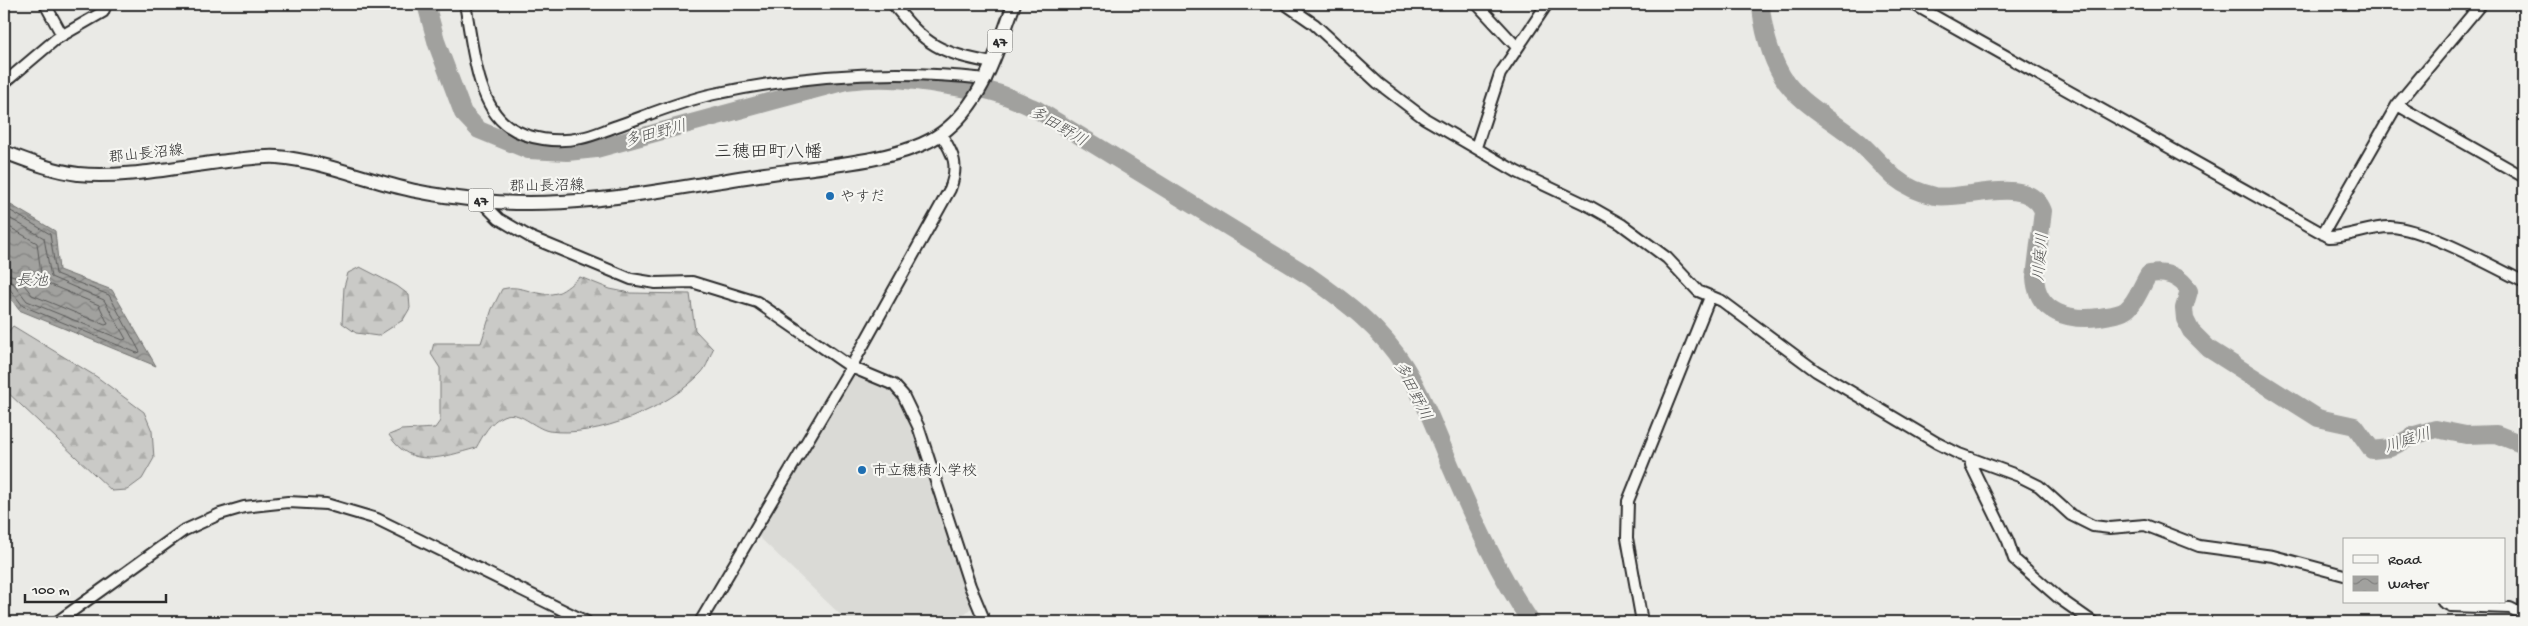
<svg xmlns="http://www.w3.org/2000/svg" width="2528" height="626" viewBox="0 0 2528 626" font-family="'Gochi Hand','Klee One',sans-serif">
<defs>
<pattern id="forest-firs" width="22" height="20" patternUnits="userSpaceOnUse" patternTransform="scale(1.25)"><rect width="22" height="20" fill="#cacac7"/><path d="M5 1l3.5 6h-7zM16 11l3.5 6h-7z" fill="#aeaeab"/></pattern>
<pattern id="water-waves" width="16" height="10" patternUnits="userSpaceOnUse" patternTransform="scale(1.25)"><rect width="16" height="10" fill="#a1a19e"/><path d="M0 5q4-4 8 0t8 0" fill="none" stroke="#838381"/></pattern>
</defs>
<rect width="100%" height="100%" fill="#eaeae6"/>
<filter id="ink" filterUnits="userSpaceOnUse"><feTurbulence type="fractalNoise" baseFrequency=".02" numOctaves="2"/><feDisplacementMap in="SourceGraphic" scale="10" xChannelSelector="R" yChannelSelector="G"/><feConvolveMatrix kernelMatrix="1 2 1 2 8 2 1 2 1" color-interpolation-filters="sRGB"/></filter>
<g filter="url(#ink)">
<!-- built -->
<path fill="#dadad6" d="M 858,374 L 888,387 L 897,393 L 905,404 L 972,607 L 956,622 L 848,622 L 758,536 L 853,376 Z"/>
<!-- forest -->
<path fill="url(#forest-firs)" stroke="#7a7a79" d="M 360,267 L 397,286 L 409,295 L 410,308 L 403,320 L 378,336 L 356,333 L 342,323 L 344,287 L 348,273 Z
M 580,277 L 610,289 L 630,293 L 690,294 L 695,330 L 713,349 C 710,356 707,367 701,373 C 668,408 597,438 549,431 C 533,428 520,409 503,416 C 489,422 483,436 476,448 C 443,457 411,470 389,435 L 401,430 L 435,428 L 440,421 L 440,368 L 431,354 L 434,343 L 481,343 L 492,309 L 502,289 C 522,283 538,299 557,293 C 566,290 573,282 580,277 Z
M 13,326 L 97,377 L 144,412 L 152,431 L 154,458 L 142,479 L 127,490 L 112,491 L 4,389 L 4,337 Z"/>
<!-- water -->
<path fill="url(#water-waves)" stroke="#727270" d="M 4,201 L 55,231 L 59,270 L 112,290 L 156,366 L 19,310 L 4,289 Z"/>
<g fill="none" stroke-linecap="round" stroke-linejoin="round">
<!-- shore -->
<path stroke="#5a5a59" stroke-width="1" d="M 4,207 L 50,234 L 56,274 L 109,295 L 140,352 L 137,353 L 23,306 L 9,288 L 4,287
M 4,215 L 44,238 L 51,277 L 104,300 L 126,339 L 123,340 L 27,301 L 13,283 L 4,280
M 4,224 L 37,243 L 41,274 L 46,283 L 99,305 L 108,324 L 105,325 L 32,295 L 18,277 L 4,273"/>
<!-- river -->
<path stroke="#a1a19e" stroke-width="18" d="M 426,4 L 437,44 L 463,113 L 479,130 L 528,150 L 567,152 L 596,149 L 846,81 C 892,75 924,82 968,89 C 991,87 1015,100 1036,109 L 1309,276 C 1346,302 1381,328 1405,367 C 1424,398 1437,434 1451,467 C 1475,522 1498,573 1531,622
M 1761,4 C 1762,26 1770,56 1782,76 C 1797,102 1836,122 1859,142 C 1871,153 1882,166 1894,177 C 1905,186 1921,193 1935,196 C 1964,201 2029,173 2043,211 L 2035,277 C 2037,314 2070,321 2100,317 C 2109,315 2119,315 2126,310 C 2136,303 2142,284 2149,274 C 2165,271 2181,276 2189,291 L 2184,308 L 2185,319 L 2191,331 L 2209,349 L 2318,418 L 2355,426 L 2372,450 L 2390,448 L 2415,435 L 2436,429 L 2466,435 L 2496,434 L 2524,445"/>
<!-- minor casing -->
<g stroke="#2b2b2b" stroke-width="14">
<path id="minor" d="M 45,4 L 62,35
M 465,4 C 472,39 476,105 508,126 C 528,140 558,143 581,138 C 593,136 605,130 617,126 C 648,115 681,101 714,94 C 802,75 896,69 986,79
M 893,4 C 927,47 939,52 992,63
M 1285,4 L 1314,24 L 1378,83 L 1424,118 L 1517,172 L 1591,207 L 1621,224 L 1667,258 L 1698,291 L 1722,301 L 1816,371 L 1937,443 L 1959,454 L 2019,476 L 2039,486 L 2071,515 L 2093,526 L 2110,528 L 2145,525 L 2199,546 L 2273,556 L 2344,575
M 1477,4 L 1516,46
M 1913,4 L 2329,237 C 2349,237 2369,227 2390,227 C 2424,228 2492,266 2524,282
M 4,83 L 56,39 L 103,12 L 106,4
M 2397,105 L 2524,177
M 1476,147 L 1500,74 L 1547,4
M 481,201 L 499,219 L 530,237 L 631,279 L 656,283 L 692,282 L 757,302 L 851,367 L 894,385 L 903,395 L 918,426 L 970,586 L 985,622
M 2323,234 L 2397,105 L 2481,4
M 1971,458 L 1971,465 L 2008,541 L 2014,559 L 2060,599 L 2093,622
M 2443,602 L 2451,606 L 2510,608 L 2524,615
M 57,622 L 183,531 L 220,514 L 244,507 L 288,502 L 326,504 L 377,519 L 587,622
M 700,622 L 851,367 L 950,189 C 959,165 954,155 941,134
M 1642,622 L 1627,538 L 1628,501 L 1710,297"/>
</g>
<!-- major casing -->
<g stroke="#2b2b2b" stroke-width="16">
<path id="major" d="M 4,152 C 28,161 53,171 78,174 C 123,179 182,166 227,161 C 244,159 261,156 277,157 C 322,161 363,179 407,189 C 431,195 458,198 483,201 C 579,210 671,188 765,174 C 813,167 903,162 942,133 C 984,102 997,50 1014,4"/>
</g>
<!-- minor -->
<use href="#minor" stroke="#f6f6f2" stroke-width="10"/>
<!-- major -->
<use href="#major" stroke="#f6f6f2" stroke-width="12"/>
</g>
</g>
<!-- markers -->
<g fill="#1f6fb2" stroke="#f6f6f2" stroke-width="2">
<circle cx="830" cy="196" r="5"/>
<circle cx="862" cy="470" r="5"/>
</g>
<g text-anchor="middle" stroke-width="4.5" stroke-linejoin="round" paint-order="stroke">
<!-- shield labels -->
<g fill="#f6f6f2" stroke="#686867" stroke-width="1">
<rect x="987.5" y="29.5" width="25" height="23" rx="4"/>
<rect x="468.5" y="188.5" width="25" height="23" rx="4"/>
</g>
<g font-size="14" font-weight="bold" fill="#2b2b2b">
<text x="1000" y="46">47</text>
<text x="481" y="205">47</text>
</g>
<!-- street labels -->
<g font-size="15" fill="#2b2b2b" stroke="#f6f6f2">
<text transform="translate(146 153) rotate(-6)" y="5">郡山長沼線</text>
<text transform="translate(547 185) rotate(-1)" y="5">郡山長沼線</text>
</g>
<!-- poi labels -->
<g font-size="15" fill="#2b2b2b" stroke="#f6f6f2" text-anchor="start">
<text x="840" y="201">やすだ</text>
<text x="872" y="475">市立穂積小学校</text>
</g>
<!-- water labels -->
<g font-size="16" font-style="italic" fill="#545453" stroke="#f6f6f2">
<text transform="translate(1059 125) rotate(30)" y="6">多田野川</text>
<text transform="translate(655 132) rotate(-15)" y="6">多田野川</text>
<text transform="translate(2039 257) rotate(-85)" y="6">川庭川</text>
<text x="32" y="285">長池</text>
<text transform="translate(1414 390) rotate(63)" y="6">多田野川</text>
<text transform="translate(2407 439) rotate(-18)" y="6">川庭川</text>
</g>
<!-- quarter labels -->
<g font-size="18" fill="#2b2b2b" stroke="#f6f6f2">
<text x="768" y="157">三穂田町八幡</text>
</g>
</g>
<!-- margin -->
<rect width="2528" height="626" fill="none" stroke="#f6f6f2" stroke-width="20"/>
<rect x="10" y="10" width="2508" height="606" fill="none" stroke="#2b2b2b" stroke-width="2" filter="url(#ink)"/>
<!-- legend -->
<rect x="2343" y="538" width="162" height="65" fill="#f6f6f2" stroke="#a5a5a2"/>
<rect x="2353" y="555" width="25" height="8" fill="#f6f6f2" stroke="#a5a5a2"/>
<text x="2388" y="564" font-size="15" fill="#2b2b2b">Road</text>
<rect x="2353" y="576" width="25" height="15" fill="url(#water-waves)" stroke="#a5a5a2"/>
<text x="2388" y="588" font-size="15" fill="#2b2b2b">Water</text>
<!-- scale -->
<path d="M25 594v8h141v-8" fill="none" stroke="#2b2b2b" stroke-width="2.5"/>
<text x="32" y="594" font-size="15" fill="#2b2b2b" stroke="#f6f6f2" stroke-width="4" paint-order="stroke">100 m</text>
</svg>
